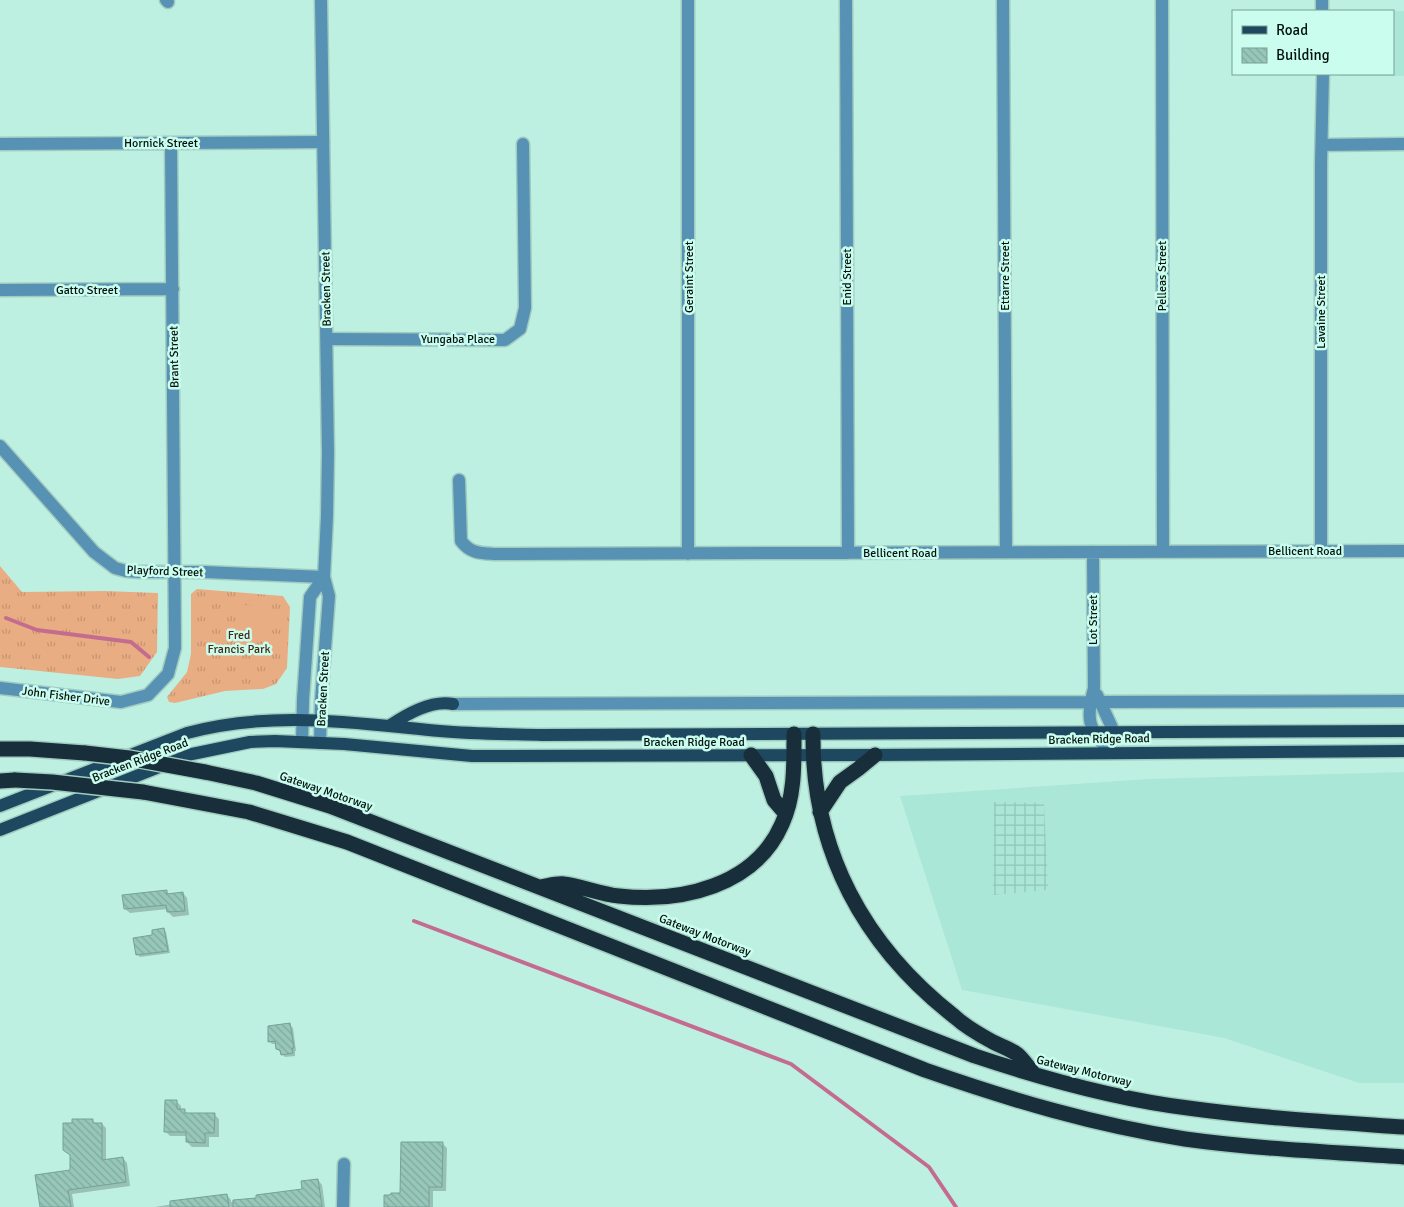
<svg xmlns="http://www.w3.org/2000/svg" width="1404" height="1207" viewBox="0 0 1404 1207" font-family="Signika,sans-serif">
<defs>
<pattern id="industrial-grid" width="8" height="8" patternUnits="userSpaceOnUse" patternTransform="scale(1.25)"><rect width="8" height="8" fill="#abe7d7"/><path d="M0 4h8M4 0v8" fill="none" stroke="#91c5b7"/></pattern>
<pattern id="grass-tufts" width="24" height="20" patternUnits="userSpaceOnUse" patternTransform="scale(1.25)"><rect width="24" height="20" fill="#e9ad83"/><path d="M3 7l-1-3M5 7V3M7 7l1-3M15 17l-1-3M17 17v-4M19 17l1-3" fill="none" stroke="#c69470"/></pattern>
<pattern id="building-back-hatch" width="6" height="6" patternUnits="userSpaceOnUse" patternTransform="scale(1.25)"><rect width="6" height="6" fill="#96c7b9"/><path d="M-1 5l2 2M0 0l6 6M5-1l2 2" fill="none" stroke="#80aa9e"/></pattern>
</defs>
<rect width="100%" height="100%" fill="#bef0e2"/>
<!-- built -->
<path fill="#abe7d7" d="M 1339,11 L 1404,11 L 1404,76 L 1339,76 L 1339,74 L 1393,74 L 1393,11 Z
M 1404,772 L 1404,1083 L 1359,1083 L 1224,1038 L 962,990 L 900,796 L 1148,779 Z"/>
<!-- industrial -->
<path fill="url(#industrial-grid)" d="M 994,802 L 1044,803 L 1048,890 L 993,895 Z"/>
<!-- grass -->
<path fill="url(#grass-tufts)" d="M 0,566 L 22,592 L 105,591 L 158,593 L 157,652 L 140,676 L 118,679 L 0,667 Z
M 197,589 L 283,596 L 290,607 L 287,668 L 276,684 L 263,689 L 225,691 L 175,703 L 169,702 L 167,697 L 187,672 L 191,654 L 191,594 Z"/>
<!-- pitch -->
<path fill="#e9ad83" d="M 240,605 L 270,606 L 269,633 L 240,633 Z"/>
<!-- shadow -->
<path fill="#0003" d="M 166,891 L 170,895 L 183,893 L 187,898 L 189,915 L 173,917 L 168,912 L 168,909 L 130,913 L 125,909 Z
M 164,929 L 166,932 L 170,953 L 140,957 L 137,954 Z
M 290,1025 L 293,1028 L 296,1051 L 295,1051 L 295,1056 L 285,1057 L 277,1049 L 277,1044 L 272,1044 L 269,1041 Z
M 176,1101 L 181,1106 L 181,1110 L 184,1110 L 188,1114 L 214,1114 L 219,1119 L 219,1137 L 209,1137 L 209,1147 L 192,1147 L 187,1142 L 187,1136 L 170,1136 L 165,1131 Z
M 92,1120 L 96,1124 L 102,1124 L 106,1128 L 106,1161 L 123,1158 L 127,1163 L 130,1186 L 72,1194 L 74,1207 L 41,1207 L 72,1171 Z
M 442,1143 L 447,1148 L 446,1191 L 433,1191 L 433,1207 L 386,1207 L 401,1194 Z
M 318,1180 L 322,1185 L 325,1207 L 155,1207 L 227,1195 L 231,1200 L 231,1202 L 249,1200 L 304,1190 Z"/>
<g fill="none" stroke-linecap="round" stroke-linejoin="round">
<!-- stream -->
<path stroke="#c46c8f" stroke-width="4" d="M 6,618 L 37,630 L 131,642 L 149,657
M 414,921 L 791,1064 L 929,1167 L 956,1207"/>
</g>
<!-- building -->
<path fill="url(#building-back-hatch)" stroke="#73a396" d="M 167,890 L 167,894 L 183,892 L 185,911 L 167,912 L 166,905 L 124,909 L 122,895 Z
M 164,928 L 168,951 L 136,955 L 133,938 L 152,935 L 152,930 Z
M 290,1023 L 294,1048 L 292,1048 L 293,1053 L 281,1055 L 280,1050 L 276,1049 L 275,1041 L 268,1042 L 268,1026 Z
M 165,1100 L 177,1100 L 177,1109 L 185,1109 L 185,1113 L 215,1113 L 214,1133 L 205,1133 L 205,1143 L 186,1142 L 186,1132 L 164,1132 Z
M 72,1119 L 93,1119 L 93,1123 L 102,1123 L 102,1160 L 123,1157 L 126,1182 L 68,1190 L 71,1207 L 40,1207 L 35,1175 L 70,1170 L 70,1155 L 63,1150 L 63,1123 L 72,1123 Z
M 401,1142 L 443,1142 L 442,1187 L 429,1187 L 429,1207 L 384,1207 L 384,1195 L 390,1195 L 391,1193 L 400,1193 Z
M 318,1179 L 322,1207 L 233,1207 L 233,1200 L 256,1198 L 256,1195 L 302,1189 L 301,1181 Z
M 227,1194 L 229,1207 L 170,1207 L 170,1201 Z"/>
<g fill="none" stroke-linecap="round" stroke-linejoin="round">
<!-- minor casing -->
<g stroke="#a0ccc0" stroke-width="15">
<path id="minor" d="M 166,0 L 168,2
M 688,0 L 688,554
M 846,0 L 848,553
M 1003,0 L 1006,552
M 1162,0 L 1163,552
M 1322,0 L 1322,11
M 0,144 L 323,142
M 1322,145 L 1404,144
M 0,290 L 173,289
M 327,339 L 505,340 L 520,329 L 525,308 L 523,144
M 0,446 L 94,552 L 115,568 L 126,571 L 140,572 L 205,572 L 324,577
M 459,480 L 461,541 C 471,554 481,553 496,554 L 1404,551
M 1321,551 L 1321,164 L 1323,74
M 1093,552 L 1094,688 C 1085,721 1089,728 1110,753
M 0,688 L 121,702 L 148,695 L 168,674 L 175,648 L 171,143
M 1097,695 L 1114,732
M 453,704 L 1404,701
M 343,1207 L 344,1164"/>
</g>
<!-- tertiary casing -->
<g stroke="#a0ccc0" stroke-width="15">
<path id="tertiary" d="M 302,742 L 303,700 L 310,597 L 324,577
M 320,743 L 321,701 L 329,596 L 324,577 L 327,516 L 328,453 L 321,0"/>
</g>
<!-- primary casing -->
<g stroke="#a0ccc0" stroke-width="15">
<path id="primary" d="M 389,726 C 407,714 431,700 453,704
M 0,806 L 187,733 C 272,710 354,723 440,731 C 474,734 508,734 542,735 L 1404,731
M 0,830 L 192,754 L 250,742 L 275,741 L 344,744 L 472,756 L 875,755 L 1404,751"/>
</g>
<!-- motorway casing -->
<g stroke="#a0ccc0" stroke-width="18">
<path id="motorway" d="M 813,734 C 812,851 864,946 955,1017 C 966,1027 980,1035 993,1042 C 1001,1046 1010,1049 1017,1054 C 1023,1059 1029,1068 1034,1074
M 0,749 L 30,749 L 85,753
M 751,755 L 766,776 L 774,800 L 786,814
M 205,772 L 256,783 L 330,806 L 975,1056 C 1044,1079 1116,1099 1188,1108 C 1260,1118 1332,1122 1404,1127
M 0,781 L 15,780
M 143,792 L 249,812 L 347,842 L 925,1070 C 1011,1100 1095,1125 1185,1139 C 1257,1149 1331,1152 1404,1157
M 820,812 L 840,782 L 858,769 L 875,755
M 541,887 C 548,886 557,883 564,884 C 581,886 600,894 619,896 C 681,903 755,886 782,824 C 795,796 794,764 794,734"/>
</g>
<!-- minor -->
<use href="#minor" stroke="#5792b4" stroke-width="12"/>
<!-- tertiary -->
<use href="#tertiary" stroke="#5792b4" stroke-width="12"/>
<!-- primary -->
<use href="#primary" stroke="#1e485f" stroke-width="12"/>
<!-- motorway -->
<use href="#motorway" stroke="#182e3a" stroke-width="15"/>
<!-- motorway-bridge casing -->
<g stroke="#a0ccc0" stroke-width="18" stroke-linecap="butt">
<path id="motorway-bridge" d="M 85,753 L 129,758 L 205,772
M 15,780 L 52,782 L 143,792"/>
</g>
<!-- motorway-bridge -->
<use href="#motorway-bridge" stroke="#182e3a" stroke-width="15"/>
</g>
<g text-anchor="middle" stroke-width="5" stroke-linejoin="round" paint-order="stroke">
<!-- street labels -->
<g font-size="12" fill="#01120e" stroke="#cbfdef">
<text x="161" y="147">Hornick Street</text>
<text transform="translate(1005 276) rotate(-90)" y="4">Ettarre Street</text>
<text transform="translate(1162 276) rotate(-90)" y="4">Pelleas Street</text>
<text transform="translate(689 277) rotate(-90)" y="4">Geraint Street</text>
<text transform="translate(847 277) rotate(-90)" y="4">Enid Street</text>
<text transform="translate(326 289) rotate(-91)" y="4">Bracken Street</text>
<text x="87" y="294">Gatto Street</text>
<text transform="translate(1321 312) rotate(-90)" y="4">Lavaine Street</text>
<text x="458" y="343">Yungaba Place</text>
<text transform="translate(174 357) rotate(-91)" y="4">Brant Street</text>
<text x="1305" y="555">Bellicent Road</text>
<text x="900" y="557">Bellicent Road</text>
<text transform="translate(165 571) rotate(2)" y="4">Playford Street</text>
<text transform="translate(1093 620) rotate(-90)" y="4">Lot Street</text>
<text transform="translate(323 689) rotate(-87)" y="4">Bracken Street</text>
<text transform="translate(66 696) rotate(7)" y="4">John Fisher Drive</text>
<text transform="translate(1099 739) rotate(-1)" y="4">Bracken Ridge Road</text>
<text x="694" y="746">Bracken Ridge Road</text>
<text transform="translate(140 760) rotate(-21)" y="4">Bracken Ridge Road</text>
<text transform="translate(326 791) rotate(19)" y="4">Gateway Motorway</text>
<text transform="translate(705 935) rotate(21)" y="4">Gateway Motorway</text>
<text transform="translate(1084 1071) rotate(14)" y="4">Gateway Motorway</text>
</g>
<!-- park labels -->
<g font-size="12" fill="#482810" stroke="#cbfdef">
<text x="239" y="639">Fred<tspan x="239" dy="14">Francis Park</tspan></text>
</g>
</g>
<!-- legend -->
<rect x="1232" y="10" width="162" height="65" fill="#cbfdef" stroke="#7a9f95"/>
<rect x="1242" y="26" width="25" height="8" fill="#1e485f" stroke="#7a9f95"/>
<text x="1276" y="35" font-size="15" fill="#01120e">Road</text>
<rect x="1242" y="48" width="25" height="15" fill="url(#building-back-hatch)" stroke="#7a9f95"/>
<text x="1276" y="60" font-size="15" fill="#01120e">Building</text>
</svg>
